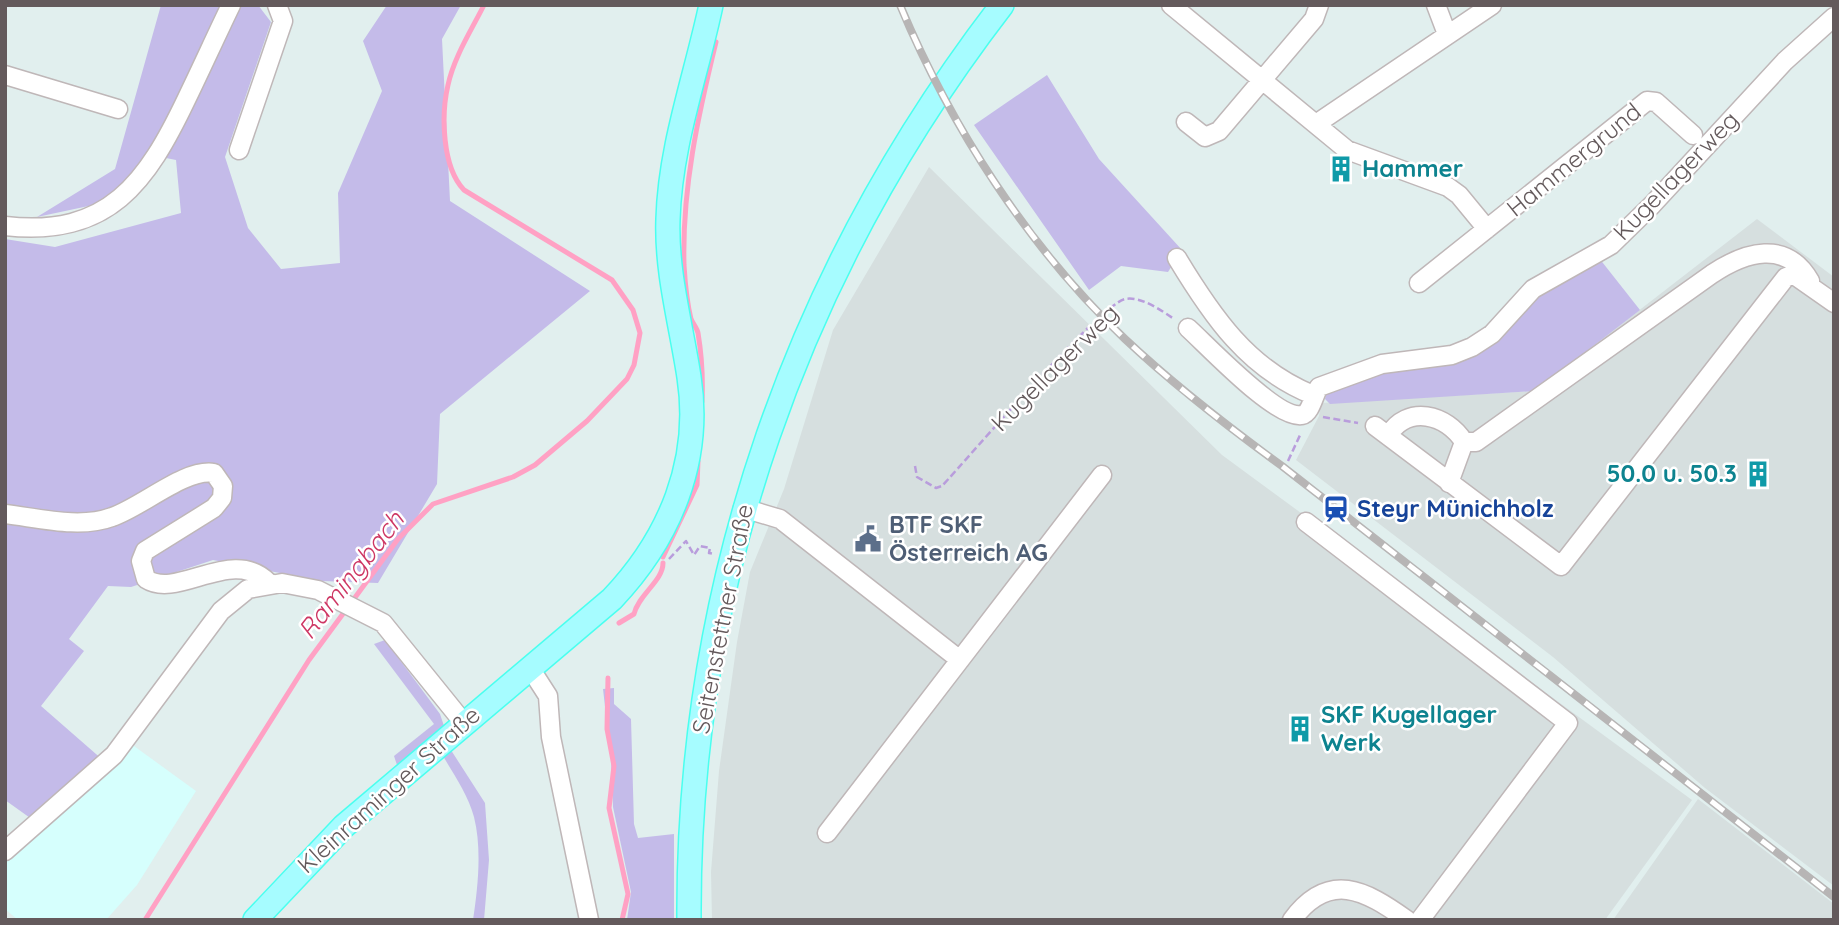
<svg xmlns="http://www.w3.org/2000/svg" width="1839" height="925" viewBox="0 0 1839 925" font-family="Quicksand,sans-serif">
<rect width="100%" height="100%" fill="#e1efee"/>
<!-- commercial -->
<path fill="#d6fffd" d="M 123,738 L 196,791 L 137,885 L 106,920 L 18,920 L 5,909 L 5,848 Z"/>
<!-- industrial -->
<path fill="#d6dfdf" d="M 929,167 L 1222,455 L 1692,800 L 1605,920 L 712,920 L 711,872 L 719,771 L 737,642 L 750,572 L 784,489 L 833,330 Z
M 1757,219 L 1834,277 L 1834,886 L 1705,788 L 1553,657 L 1296,460 L 1319,416 L 1321,403 L 1535,391 Z
M 1698,799 L 1834,904 L 1834,920 L 1613,920 Z"/>
<!-- green -->
<path fill="#c4bbe9" d="M 161,5 L 258,5 L 271,22 L 225,157 L 248,228 L 281,269 L 340,263 L 338,193 L 382,91 L 363,41 L 387,5 L 461,5 L 442,39 L 450,201 L 590,291 L 440,414 L 437,484 L 378,583 L 321,581 L 213,560 L 131,587 L 108,586 L 69,639 L 84,651 L 41,706 L 104,761 L 33,820 L 5,800 L 5,239 L 55,247 L 181,213 L 176,160 L 151,155 L 112,201 L 37,217 L 115,169 Z
M 1047,75 L 1099,159 L 1182,250 L 1168,272 L 1121,266 L 1089,290 L 974,125 Z
M 1599,258 L 1640,310 L 1535,391 L 1330,404 L 1325,399 L 1326,393 L 1377,371 L 1450,361 L 1531,299 Z
M 385,640 L 440,714 L 444,726 L 397,765 L 394,756 L 434,724 L 374,644 Z
M 614,688 L 614,704 L 631,719 L 634,824 L 638,838 L 674,834 L 674,920 L 627,920 L 631,892 L 613,807 L 611,759 L 603,689 Z
M 449,747 L 485,803 L 489,860 L 484,920 L 473,920 C 478,887 482,849 474,817 C 468,794 453,774 442,754 Z"/>
<g fill="none" stroke-linecap="round" stroke-linejoin="round">
<!-- stream -->
<path stroke="#ffa1c4" stroke-width="5" d="M 702,402 C 703,380 702,357 698,333 C 697,328 693,324 691,319 C 687,303 685,282 684,265 C 682,188 698,116 716,42
M 663,557 L 697,485 L 698,461
M 619,623 L 634,614 C 639,594 663,581 663,563
M 608,678 L 607,729 L 614,766 L 609,808 L 628,894 L 622,920
M 145,920 L 309,660 L 398,539 L 433,504 L 513,477 L 535,465 L 587,421 L 627,379 L 634,365 L 640,333 L 633,310 L 612,280 L 464,190 C 442,167 441,115 448,85 C 454,57 471,31 484,5"/>
<!-- minor casing -->
<g stroke="#bfb7b8" stroke-width="21">
<path id="minor" d="M 1171,5 L 1347,150 L 1448,187 L 1459,195 L 1487,229
M 1436,5 L 1447,34
M 5,75 L 118,109
M 1186,122 L 1205,137 L 1219,131 L 1314,19 L 1319,5
M 1316,124 L 1492,5
M 239,150 L 283,21 L 277,5
M 5,226 C 109,238 147,182 187,98 C 202,67 216,36 231,5
M 1177,258 C 1212,316 1248,369 1313,395
M 1419,283 L 1647,101 L 1656,102 L 1693,135
M 1188,328 C 1208,346 1277,420 1302,415 C 1311,413 1314,394 1319,387 L 1382,364 L 1452,355 L 1472,347 L 1492,334 L 1533,289 L 1611,245 L 1652,205 L 1785,61 L 1834,17
M 1375,426 L 1561,566 L 1786,277 L 1794,275 L 1834,303
M 1388,436 C 1407,404 1447,414 1464,442 L 1476,442 L 1712,274 C 1745,252 1786,239 1810,281
M 1449,483 L 1464,442
M 743,508 L 780,519 L 960,660
M 5,514 C 39,518 80,529 112,517 C 142,507 185,468 214,473 L 223,486 L 222,498 L 214,508 L 145,551 L 141,561 L 146,579 C 178,600 233,545 269,583
M 1306,522 L 1568,723 L 1420,920
M 530,668 L 548,696 L 551,737 L 589,920
M 827,833 L 1102,475
M 5,851 L 114,755 L 221,611 L 248,589 L 282,583 L 318,590 L 383,623 L 463,722
M 1292,920 C 1329,870 1365,890 1407,920"/>
</g>
<!-- major casing -->
<g stroke="#4affef" stroke-width="26">
<path id="major" d="M 255,920 L 344,826 L 612,599 C 670,538 702,461 689,377 C 681,324 666,272 668,219 C 670,146 696,76 711,5
M 689,920 C 687,584 797,271 1002,5"/>
</g>
<!-- path -->
<path stroke="#b99ddc" stroke-width="2.5" stroke-dasharray="7 3.5" stroke-linecap="butt" d="M 1323,417 L 1358,423
M 1288,461 L 1301,433
M 915,466 L 917,477 L 936,488 L 942,486 C 969,457 1099,305 1125,299 C 1141,296 1161,310 1174,319
M 669,559 L 686,541 L 694,555 L 700,546 L 710,548 L 709,553 L 714,554"/>
<!-- minor -->
<use href="#minor" stroke="#fff" stroke-width="18"/>
<!-- major -->
<use href="#major" stroke="#a6fcff" stroke-width="23"/>
<!-- rail casing -->
<g stroke="#b7b5b5" stroke-width="8">
<path id="rail" d="M 900,5 C 951,127 1028,247 1125,339 C 1174,385 1227,426 1282,466 L 1834,897"/>
</g>
<!-- rail -->
<use href="#rail" stroke="#fff" stroke-width="5" stroke-dasharray="16" stroke-linecap="butt"/>
</g>
<!-- icons -->
<defs>
<g id="building-bare" transform="scale(2.1)"><path d="M-4-6H4V6H1V3H-1V6H-4ZM-2.5-4.3h1.7v1.8h-1.7ZM.8-4.3h1.7v1.8H.8ZM-2.5-1h1.7V.8h-1.7ZM.8-1h1.7V.8H.8Z" fill="#0f9aa8" stroke="#fff" stroke-width="2.5" paint-order="stroke"/></g>
<g id="station-bare" transform="scale(2.1)"><path d="M-3-6H3Q5-6 5-4V2Q5 4 3 4L4.5 6H3L1.5 4h-3L-3 6H-4.5L-3 4Q-5 4-5 2V-4Q-5-6-3-6ZM-3.5-4v3h7v-3ZM-3.5 1v1.5H-2V1ZM2 1v1.5H3.5V1Z" fill="#1a4fb4" stroke="#fff" stroke-width="2.5" paint-order="stroke"/></g>
<g id="civic-bare" transform="scale(2.1)"><path d="M-.6-6.5H3V-4.5H.6V-3L4-1V1h2V6H-6V1h2V-1L-.6-3ZM-1.2 2.5V6h2.4V2.5Z" fill="#5c6f8a" stroke="#fff" stroke-width="2.5" paint-order="stroke"/></g>
</defs>
<g fill-rule="evenodd">
<use href="#building-bare" x="1341" y="169"/>
<use href="#building-bare" x="1758" y="474"/>
<use href="#station-bare" x="1336" y="509"/>
<use href="#civic-bare" x="868" y="539"/>
<use href="#building-bare" x="1300" y="729"/>
</g>
<g text-anchor="middle" stroke-width="5" stroke-linejoin="round" paint-order="stroke">
<!-- street labels -->
<g font-size="24" fill="#645a5c" stroke="#fff">
<text transform="translate(1574 160) rotate(-39)" y="8">Hammergrund</text>
<text transform="translate(1676 176) rotate(-46)" y="8">Kugellagerweg</text>
<text transform="translate(1055 368) rotate(-45)" y="8">Kugellagerweg</text>
<text transform="translate(723 619) rotate(-79)" y="8">Seitenstettner Straße</text>
<text transform="translate(389 790) rotate(-42)" y="8">Kleinraminger Straße</text>
</g>
<!-- culture labels -->
<g font-size="24" font-weight="bold" fill="#0d838f" stroke="#fff" text-anchor="start">
<text x="1362" y="177">Hammer</text>
<text x="1737" y="482" text-anchor="end">50.0 u. 50.3</text>
<text x="1321" y="723">SKF Kugellager<tspan x="1321" dy="28">Werk</tspan></text>
</g>
<!-- transit labels -->
<g font-size="24" font-weight="bold" fill="#164399" stroke="#fff" text-anchor="start">
<text x="1357" y="517">Steyr Münichholz</text>
</g>
<!-- service labels -->
<g font-size="24" font-weight="bold" fill="#4e5e75" stroke="#fff" text-anchor="start">
<text x="889" y="533">BTF SKF<tspan x="889" dy="28">Österreich AG</tspan></text>
</g>
<!-- water labels -->
<g font-size="26" font-style="italic" fill="#ce3764" stroke="#fff">
<text transform="translate(351 575) rotate(-52)" y="9">Ramingbach</text>
</g>
</g>
<!-- border -->
<rect width="1839" height="925" fill="none" stroke="#645a5c" stroke-width="14"/>
</svg>
